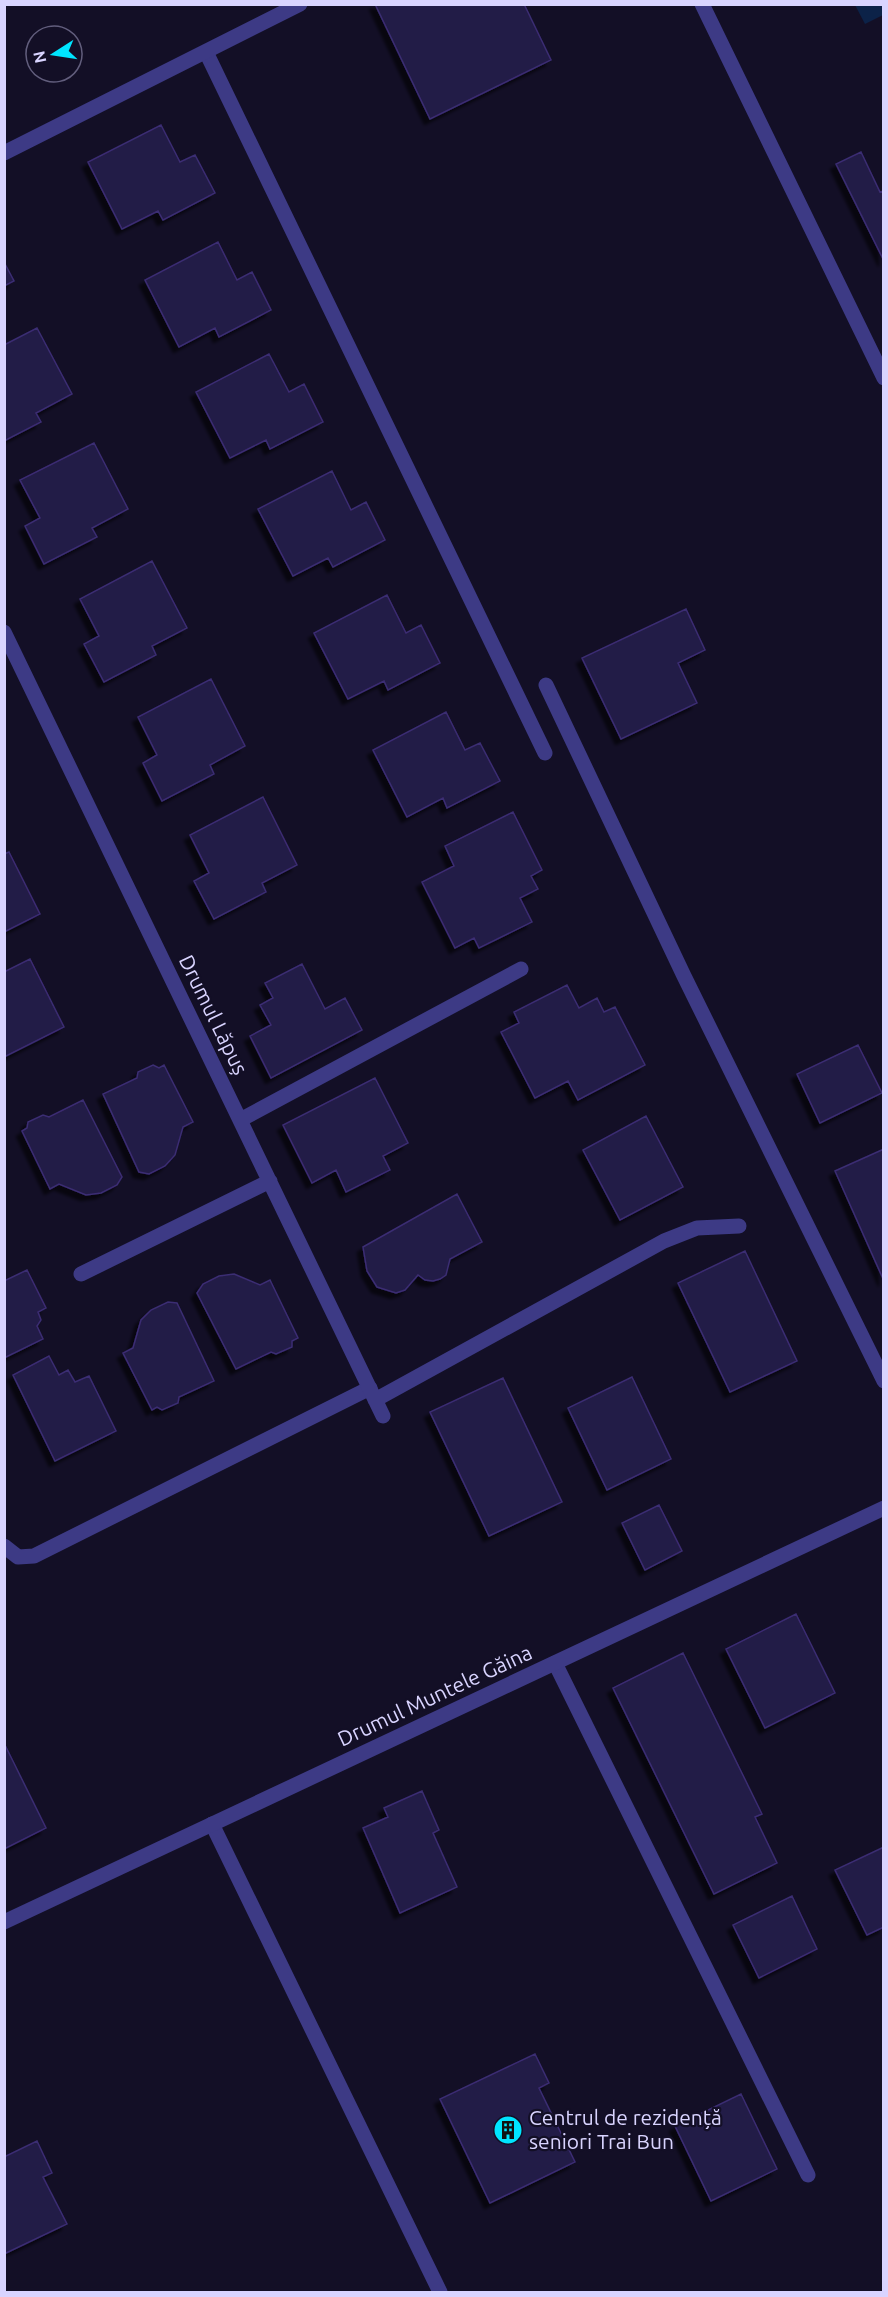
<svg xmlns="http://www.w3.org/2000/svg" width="888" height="2297" viewBox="0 0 888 2297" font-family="Ubuntu,sans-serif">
<defs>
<filter id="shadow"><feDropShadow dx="-5.5" dy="5.5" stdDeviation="1.5" flood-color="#0009"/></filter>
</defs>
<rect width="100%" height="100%" fill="#130f26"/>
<!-- water -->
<path fill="#0c2248" d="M 855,5 L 883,5 L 883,15 L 865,24 Z"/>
<!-- building -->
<path fill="#241b47" stroke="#3b2d73" stroke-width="1.5" filter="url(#shadow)" d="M 375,4 L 524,4 L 551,60 L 430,119 Z
M 161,125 L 180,162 L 195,155 L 215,193 L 163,220 L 158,211 L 122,229 L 88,162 Z
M 861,152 L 880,192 L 884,191 L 884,261 L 836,164 Z
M 218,242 L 237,280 L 252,272 L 271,310 L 219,337 L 215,328 L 179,347 L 145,280 Z
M 4,262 L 14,281 L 4,286 Z
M 37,328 L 72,394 L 36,413 L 41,422 L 4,441 L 4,345 Z
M 269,354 L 289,392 L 304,384 L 323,422 L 270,449 L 266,440 L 230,458 L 196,392 Z
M 94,443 L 128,509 L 92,528 L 97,537 L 44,564 L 25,526 L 40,518 L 20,480 Z
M 332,471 L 351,510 L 366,502 L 385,540 L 333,567 L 328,558 L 293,576 L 258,509 Z
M 152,561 L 187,628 L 152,646 L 156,655 L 104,682 L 84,644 L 99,636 L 80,599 Z
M 387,595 L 406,633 L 421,625 L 440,663 L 388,690 L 384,681 L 348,699 L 314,633 Z
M 686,609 L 705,650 L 678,663 L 697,703 L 621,739 L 582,658 Z
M 211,679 L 245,746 L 210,765 L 214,774 L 162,801 L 143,763 L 157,755 L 138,717 Z
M 446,712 L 465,750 L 480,743 L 500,781 L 447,808 L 443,798 L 407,817 L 373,750 Z
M 263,797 L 297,865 L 262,883 L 266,892 L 214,919 L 194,881 L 209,873 L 190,835 Z
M 513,812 L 542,870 L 531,876 L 538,889 L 520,898 L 532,922 L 479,948 L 474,938 L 455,948 L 422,882 L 454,866 L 445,846 Z
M 9,852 L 40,914 L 4,932 L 4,854 Z
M 30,959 L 64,1027 L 4,1057 L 4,972 Z
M 302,964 L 325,1009 L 345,998 L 362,1030 L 271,1078 L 250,1036 L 271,1025 L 260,1005 L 273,998 L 265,983 Z
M 567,985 L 579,1008 L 597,998 L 604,1012 L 615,1007 L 645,1065 L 578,1100 L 568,1081 L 535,1098 L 501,1032 L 519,1023 L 514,1012 Z
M 858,1045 L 882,1093 L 820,1123 L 797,1074 Z
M 153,1065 L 159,1068 L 164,1065 L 193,1122 L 183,1127 L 175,1155 L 165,1166 L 149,1174 L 139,1172 L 103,1094 L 137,1078 L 138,1072 Z
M 375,1078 L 408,1143 L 383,1156 L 390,1170 L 346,1192 L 336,1170 L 312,1183 L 283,1125 Z
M 83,1100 L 122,1177 L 117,1185 L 101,1193 L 86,1195 L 59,1184 L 50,1189 L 22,1131 L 27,1128 L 28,1122 L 43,1115 L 49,1117 Z
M 646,1116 L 683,1187 L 620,1220 L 583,1150 Z
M 884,1149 L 884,1281 L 835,1171 Z
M 457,1194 L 482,1242 L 450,1259 L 446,1275 L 440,1279 L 433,1281 L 425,1280 L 418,1275 L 405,1290 L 396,1293 L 377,1287 L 367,1271 L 363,1247 Z
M 745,1251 L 797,1361 L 730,1392 L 678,1283 Z
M 27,1270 L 46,1308 L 38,1312 L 41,1320 L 37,1326 L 43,1339 L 4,1358 L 4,1281 Z
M 234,1274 L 260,1285 L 270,1280 L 298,1338 L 292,1341 L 292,1347 L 276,1354 L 271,1352 L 236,1369 L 197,1293 L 203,1284 L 219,1276 Z
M 168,1302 L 177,1303 L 214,1381 L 179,1397 L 178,1403 L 162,1410 L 157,1407 L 152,1410 L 123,1353 L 133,1348 L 141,1320 L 151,1310 Z
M 49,1356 L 59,1375 L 68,1370 L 75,1382 L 89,1376 L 116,1431 L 55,1461 L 13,1375 Z
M 632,1377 L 671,1459 L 607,1490 L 568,1408 Z
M 503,1378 L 562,1502 L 489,1536 L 430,1412 Z
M 659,1505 L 682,1551 L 645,1570 L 622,1523 Z
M 796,1614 L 835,1693 L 765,1728 L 726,1649 Z
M 683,1653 L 762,1814 L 755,1817 L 777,1863 L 714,1894 L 613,1688 Z
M 4,1743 L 46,1828 L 4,1849 Z
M 422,1791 L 439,1830 L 433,1833 L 457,1887 L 400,1913 L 363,1828 L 388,1817 L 384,1808 Z
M 884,1847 L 884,1927 L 867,1935 L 835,1870 Z
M 792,1896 L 817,1949 L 759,1978 L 733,1925 Z
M 535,2054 L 549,2083 L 539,2088 L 575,2162 L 490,2203 L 440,2099 Z
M 741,2094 L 777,2169 L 711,2201 L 675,2126 Z
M 37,2141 L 52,2173 L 43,2177 L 67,2224 L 4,2254 L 4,2157 Z"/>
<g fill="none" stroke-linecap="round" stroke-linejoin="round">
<!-- lane -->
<path stroke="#3d3a85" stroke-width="15" d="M 206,52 L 545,753
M 4,1546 L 18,1557 L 34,1556 L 370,1388
M 555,1663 L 808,2175
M 212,1824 L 440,2292"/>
<!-- street -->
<path stroke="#3d3a85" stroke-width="15" d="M 702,4 L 884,378
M 4,153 L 300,4
M 4,632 L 383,1416
M 546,685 L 684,976 L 884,1381
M 240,1120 L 521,969
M 81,1274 L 270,1181
M 375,1400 L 664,1241 L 697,1228 L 739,1226
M 4,1922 L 884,1508"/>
</g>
<!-- icons -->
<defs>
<g id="building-disc" transform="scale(1.5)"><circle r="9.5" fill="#00e5ff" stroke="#130f26"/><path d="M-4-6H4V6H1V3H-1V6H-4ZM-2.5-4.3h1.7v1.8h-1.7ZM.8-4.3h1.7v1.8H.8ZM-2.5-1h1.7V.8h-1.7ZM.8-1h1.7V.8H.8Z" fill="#111"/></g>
</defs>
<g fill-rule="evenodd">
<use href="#building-disc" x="508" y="2130"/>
</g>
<g text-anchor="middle" stroke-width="4.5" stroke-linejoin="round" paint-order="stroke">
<!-- street labels -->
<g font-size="21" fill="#d9d4ff" stroke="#130f26">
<text transform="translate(213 1015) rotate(64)" y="7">Drumul Lăpuș</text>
<text transform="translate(435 1696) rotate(-25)" y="7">Drumul Muntele Găina</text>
</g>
<!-- poi labels -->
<g font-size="21" fill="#d9d4ff" stroke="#130f26" text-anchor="start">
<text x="529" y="2125">Centrul de rezidență<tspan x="529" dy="24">seniori Trai Bun</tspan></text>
</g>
</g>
<!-- border -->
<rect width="888" height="2297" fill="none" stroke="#d9d4ff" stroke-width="12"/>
<!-- north arrow -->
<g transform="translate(54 54) rotate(258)"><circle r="28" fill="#130f26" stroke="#625e7d" stroke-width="1.5"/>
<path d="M0-4.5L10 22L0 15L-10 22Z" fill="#00e5ff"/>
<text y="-9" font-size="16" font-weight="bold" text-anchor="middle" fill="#d9d4ff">N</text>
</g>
</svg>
